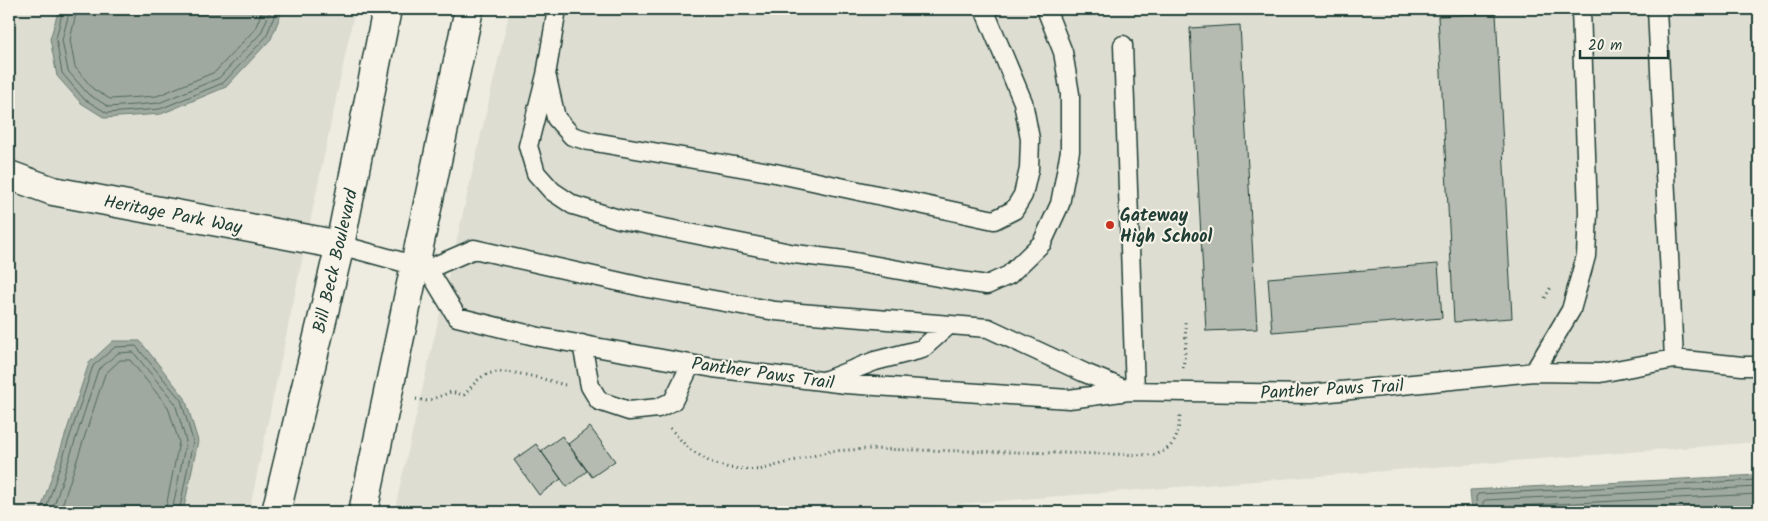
<svg xmlns="http://www.w3.org/2000/svg" width="1768" height="521" viewBox="0 0 1768 521" font-family="Kalam,sans-serif">
<rect width="100%" height="100%" fill="#eeece1"/>
<filter id="ink" filterUnits="userSpaceOnUse"><feTurbulence type="fractalNoise" baseFrequency=".02" numOctaves="2"/><feDisplacementMap in="SourceGraphic" scale="10" xChannelSelector="R" yChannelSelector="G"/><feConvolveMatrix kernelMatrix="1 2 1 2 8 2 1 2 1" color-interpolation-filters="sRGB"/></filter>
<g filter="url(#ink)">
<!-- built -->
<path fill="#ddddd2" d="M 9,9 L 355,9 L 249,512 L 9,512 Z
M 510,9 L 1759,9 L 1759,442 L 856,512 L 394,512 Z"/>
<!-- water -->
<path fill="#9fa99f" stroke="#6c7e74" d="M 59,9 L 283,9 L 271,39 L 226,87 L 161,114 L 105,118 L 81,103 L 57,76 L 50,39 Z
M 113,341 L 140,341 L 185,398 L 198,441 L 183,512 L 40,512 L 89,363 Z
M 1759,475 L 1759,512 L 1472,512 L 1470,490 Z"/>
<g fill="none" stroke-linecap="round" stroke-linejoin="round">
<!-- shore -->
<path stroke="#52685f" stroke-width="1" d="M 63,9 L 56,39 L 62,73 L 84,99 L 107,113 L 160,109 L 223,83 L 266,37 L 277,9
M 70,9 L 62,40 L 68,71 L 88,94 L 109,107 L 159,103 L 219,78 L 261,33 L 271,9
M 77,9 L 70,40 L 75,67 L 93,89 L 110,99 L 157,96 L 215,72 L 255,29 L 263,9
M 45,512 L 93,366 L 115,347 L 136,346 L 181,400 L 193,441 L 179,512
M 52,512 L 98,370 L 118,353 L 133,352 L 175,403 L 186,441 L 172,512
M 60,512 L 105,374 L 120,360 L 130,360 L 168,407 L 179,442 L 165,512
M 1477,512 L 1476,497 L 1478,494 L 1759,480
M 1483,512 L 1483,502 L 1485,500 L 1759,487
M 1491,512 L 1491,509 L 1493,507 L 1759,494"/>
</g>
<!-- building -->
<path fill="#b5bbb0" stroke="#1f3d34" d="M 1496,13 L 1512,318 L 1454,322 L 1438,16 Z
M 1240,25 L 1257,329 L 1206,331 L 1190,28 Z
M 1438,264 L 1442,318 L 1272,332 L 1268,278 Z
M 590,427 L 615,461 L 592,477 L 568,444 Z
M 562,436 L 587,471 L 567,487 L 541,451 Z
M 536,444 L 561,479 L 539,495 L 514,460 Z"/>
<g fill="none" stroke-linecap="round" stroke-linejoin="round">
<!-- service casing -->
<g stroke="#1f3d34" stroke-width="21">
<path id="service" d="M 557,9 L 546,75 L 528,146 L 536,173 L 552,191 L 573,205 L 619,219 L 795,254 L 844,260 L 960,281 L 987,285 L 1009,275 L 1042,243 L 1060,204 L 1070,151 L 1070,94 L 1063,52 L 1046,9
M 1657,9 L 1674,359
M 1123,45 L 1135,391
M 547,78 L 556,118 L 572,136 L 589,141 L 775,173 L 994,220 L 1014,210 L 1023,195 L 1029,169 L 1030,139 L 1023,102 L 984,9
M 340,245 L 428,269 L 474,249 L 647,288 L 775,311 L 988,328 L 1085,373 L 1127,390
M 428,269 L 457,317 L 539,337 L 713,368 L 846,384 L 1069,399 L 1129,391 L 1310,394 L 1534,372 L 1600,373 L 1674,359 L 1742,366 L 1759,366
M 582,344 L 590,386 L 599,401 L 629,411 L 658,408 L 673,401 L 691,364
M 1534,372 L 1571,310 L 1586,256 L 1588,213 L 1581,9
M 824,381 L 875,361 L 922,349 L 949,325"/>
</g>
<!-- minor casing -->
<g stroke="#1f3d34" stroke-width="31">
<path id="minor" d="M 9,175 L 53,191 L 340,245"/>
</g>
<!-- tertiary casing -->
<g stroke="#1f3d34" stroke-width="31">
<path id="tertiary" d="M 276,512 L 340,245 L 387,9
M 363,512 L 469,9"/>
</g>
<!-- path -->
<path stroke="#1f3d34" stroke-width="3" stroke-dasharray="1 4" stroke-linecap="butt" d="M 1545,298 L 1551,287
M 1183,368 L 1186,345 L 1185,320
M 416,399 L 427,401 L 451,392 L 464,395 C 471,388 478,377 488,374 C 506,367 546,380 565,385
M 670,428 L 688,448 L 710,462 L 729,468 L 759,470 L 831,451 L 869,449 L 1155,455 C 1177,446 1178,437 1180,414"/>
<!-- service -->
<use href="#service" stroke="#f7f3e8" stroke-width="18"/>
<!-- minor -->
<use href="#minor" stroke="#f7f3e8" stroke-width="28"/>
<!-- tertiary -->
<use href="#tertiary" stroke="#f7f3e8" stroke-width="28"/>
</g>
</g>
<!-- markers -->
<circle fill="#c8321e" stroke="#f7f3e8" stroke-width="2" cx="1110" cy="225" r="5"/>
<g text-anchor="middle" stroke-width="4" stroke-linejoin="round" paint-order="stroke">
<!-- street labels -->
<g font-size="18" fill="#1f3d34" stroke="#f7f3e8">
<text transform="translate(173 214) rotate(11)" y="6">Heritage Park Way</text>
<text transform="translate(335 261) rotate(-77)" y="6">Bill Beck Boulevard</text>
<text transform="translate(763 373) rotate(8)" y="6">Panther Paws Trail</text>
<text transform="translate(1332 389) rotate(-3)" y="6">Panther Paws Trail</text>
</g>
<!-- poi labels -->
<g font-size="18" font-weight="bold" fill="#1f3d34" stroke="#f7f3e8" text-anchor="start">
<text x="1120" y="221">Gateway<tspan x="1120" dy="21">High School</tspan></text>
</g>
</g>
<!-- margin -->
<rect width="1768" height="521" fill="none" stroke="#f7f3e8" stroke-width="30"/>
<rect x="15" y="15" width="1738" height="491" fill="none" stroke="#1f3d34" stroke-width="2" filter="url(#ink)"/>
<!-- scale -->
<path d="M1580 50v8h88v-8" fill="none" stroke="#1f3d34" stroke-width="2.5"/>
<text x="1588" y="50" font-size="15" fill="#1f3d34" stroke="#f7f3e8" stroke-width="4" paint-order="stroke">20 m</text>
</svg>
